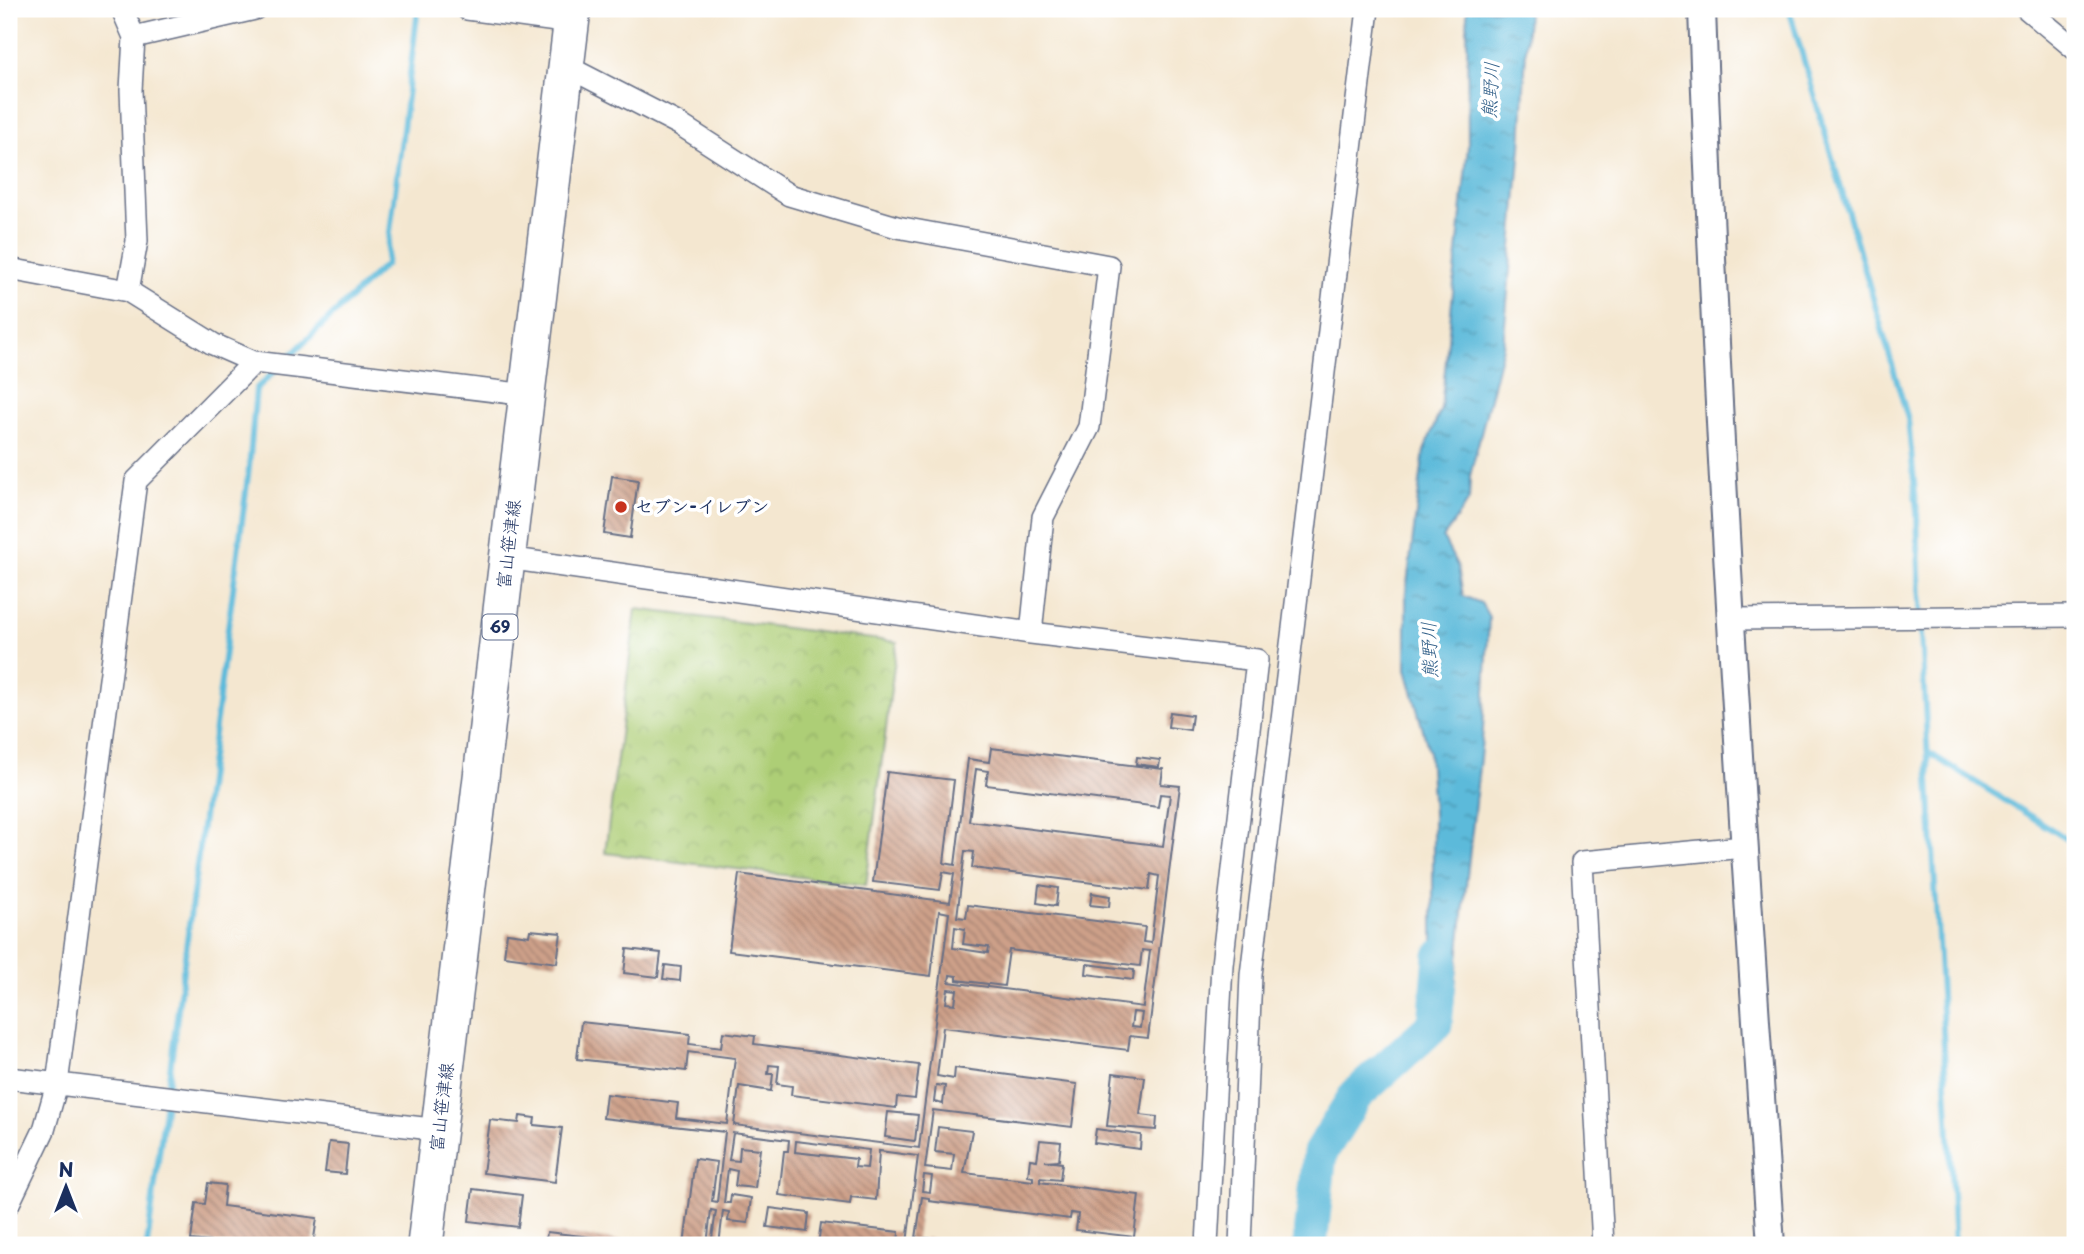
<svg xmlns="http://www.w3.org/2000/svg" width="2084" height="1254" viewBox="0 0 2084 1254" font-family="'Playpen Sans','Klee One',sans-serif">
<defs>
<pattern id="park-crowns" width="20" height="18" patternUnits="userSpaceOnUse" patternTransform="scale(1.75)"><rect width="20" height="18" fill="#adce76"/><path d="M2 6a3 3 0 1 1 6 0M12 15a3 3 0 1 1 6 0" fill="none" stroke="#94b168"/></pattern>
<pattern id="water-ripples" width="26" height="14" patternUnits="userSpaceOnUse" patternTransform="scale(1.75)"><rect width="26" height="14" fill="#5cbada"/><path d="M2 4q2-2 4 0t4 0M15 11q2-2 4 0t4 0" fill="none" stroke="#4b98b4"/></pattern>
<pattern id="building-back-hatch" width="6" height="6" patternUnits="userSpaceOnUse" patternTransform="scale(1.75)"><rect width="6" height="6" fill="#cea089"/><path d="M-1 5l2 2M0 0l6 6M5-1l2 2" fill="none" stroke="#a68373"/></pattern>
</defs>
<rect width="100%" height="100%" fill="#fff"/>
<filter id="ink" filterUnits="userSpaceOnUse"><feTurbulence type="fractalNoise" baseFrequency=".0143" numOctaves="2"/><feDisplacementMap in="SourceGraphic" scale="14" xChannelSelector="R" yChannelSelector="G"/><feConvolveMatrix kernelMatrix="1 2 1 2 8 2 1 2 1" color-interpolation-filters="sRGB"/></filter>
<filter id="wash" filterUnits="userSpaceOnUse"><feTurbulence type="fractalNoise" baseFrequency=".00686" numOctaves="4" result="noise"/><feDisplacementMap in="SourceGraphic" scale="28" xChannelSelector="R" yChannelSelector="G"/><feGaussianBlur stdDeviation="1.57" result="paint"/><feColorMatrix in="noise" values="0 0 0 0 0 0 0 0 0 0 0 0 0 0 0 0 0 1.4 0 .05"/><feComposite in="paint" operator="in"/></filter>
<g filter="url(#wash)">
<rect width="100%" height="100%" fill="#f4e7d0"/>
<!-- park -->
<path fill="url(#park-crowns)" stroke="#647e6a" stroke-width="2" d="M 636,609 L 897,642 L 866,885 L 605,853 Z"/>
<!-- water -->
<path fill="url(#water-ripples)" stroke="#3c749c" stroke-width="2" d="M 1467,9 L 1528,9 L 1521,147 L 1503,347 L 1470,476 L 1469,500 L 1443,538 L 1458,567 L 1463,596 L 1481,603 L 1489,617 L 1483,730 L 1452,1014 L 1433,1000 L 1433,813 L 1429,752 L 1406,669 L 1406,592 L 1424,451 L 1441,409 L 1468,146 Z"/>
<g fill="none" stroke-linecap="round" stroke-linejoin="round">
<!-- stream -->
<path stroke="#5cbada" stroke-width="6" d="M 1789,9 L 1908,419 L 1917,512 L 1921,634 L 1955,1245
M 286,360 L 386,264 L 418,9
M 1929,753 L 2075,844
M 147,1245 L 249,468 L 256,389 L 276,370"/>
<!-- river -->
<path stroke="#5cbada" stroke-width="35" d="M 1310,1245 L 1320,1153 L 1356,1095 L 1435,1024 L 1441,956"/>
</g>
<g id="blocks">
<!-- building -->
<path fill="url(#building-back-hatch)" fill-rule="evenodd" d="M 612,476 L 638,480 L 630,538 L 604,534 Z
M 1170,712 L 1192,715 L 1190,730 L 1168,727 Z
M 991,748 L 1163,769 L 1161,784 L 1180,786 L 1148,1038 L 1130,1036 L 1128,1050 L 943,1027 L 937,1076 L 954,1079 L 955,1068 L 1077,1084 L 1072,1127 L 933,1110 L 925,1168 L 952,1171 L 954,1154 L 935,1152 L 938,1127 L 972,1131 L 964,1173 L 1033,1181 L 1033,1177 L 1028,1176 L 1030,1159 L 1037,1160 L 1040,1140 L 1061,1142 L 1059,1160 L 1045,1161 L 1062,1163 L 1060,1180 L 1040,1178 L 1040,1182 L 1139,1195 L 1134,1237 L 1076,1230 L 1078,1214 L 1071,1213 L 1070,1219 L 929,1201 L 929,1198 L 922,1197 L 915,1245 L 818,1245 L 821,1223 L 899,1232 L 898,1242 L 907,1243 L 918,1156 L 879,1151 L 876,1200 L 851,1197 L 850,1204 L 779,1195 L 784,1151 L 788,1151 L 789,1140 L 733,1133 L 729,1160 L 739,1161 L 740,1147 L 760,1149 L 755,1188 L 735,1186 L 737,1171 L 728,1169 L 724,1203 L 730,1203 L 731,1195 L 751,1198 L 748,1223 L 728,1221 L 729,1212 L 723,1211 L 719,1245 L 711,1245 L 716,1211 L 711,1210 L 707,1245 L 684,1245 L 695,1159 L 717,1162 L 712,1201 L 717,1202 L 725,1132 L 603,1118 L 606,1094 L 678,1103 L 676,1118 L 727,1124 L 735,1058 L 688,1052 L 686,1071 L 577,1059 L 581,1022 L 690,1034 L 689,1044 L 721,1048 L 723,1032 L 755,1036 L 754,1044 L 919,1065 L 915,1099 L 897,1097 L 896,1108 L 791,1095 L 792,1086 L 777,1084 L 779,1066 L 769,1065 L 768,1074 L 773,1074 L 771,1091 L 739,1086 L 734,1125 L 919,1148 L 949,913 L 939,911 L 931,976 L 729,951 L 739,874 L 950,902 L 954,874 L 943,872 L 940,890 L 873,882 L 887,772 L 954,780 L 944,863 L 955,865 L 968,759 L 989,762 ZM 976,769 L 988,771 L 986,785 L 1158,807 L 1160,794 L 1170,795 L 1163,846 L 969,821 ZM 965,851 L 974,852 L 972,868 L 1149,890 L 1151,874 L 1159,876 L 1151,943 L 1143,942 L 1145,927 L 968,905 L 966,918 L 957,917 ZM 955,927 L 965,929 L 963,944 L 989,947 L 988,953 L 953,948 ZM 1009,950 L 1140,966 L 1142,950 L 1150,951 L 1143,1007 L 949,982 L 950,975 L 957,976 L 957,980 L 1004,986 ZM 948,989 L 957,990 L 955,1004 L 946,1003 ZM 1133,1012 L 1142,1013 L 1140,1028 L 1131,1027 ZM 936,1085 L 945,1086 L 943,1104 L 934,1102 ZM 796,1141 L 869,1150 L 867,1168 L 855,1167 L 856,1159 L 795,1152 ZM 924,1175 L 932,1176 L 930,1192 L 922,1191 Z
M 1137,757 L 1160,760 L 1159,767 L 1136,764 Z
M 1039,885 L 1058,888 L 1056,906 L 1037,903 Z
M 1092,893 L 1110,896 L 1109,907 L 1090,905 Z
M 530,930 L 561,933 L 557,963 L 504,956 L 507,933 L 529,936 Z
M 627,949 L 661,953 L 658,977 L 624,973 Z
M 1087,964 L 1134,970 L 1133,980 L 1086,974 Z
M 665,965 L 681,967 L 680,981 L 663,979 Z
M 1113,1073 L 1145,1077 L 1140,1115 L 1157,1117 L 1156,1130 L 1107,1126 Z
M 888,1112 L 918,1115 L 915,1141 L 885,1137 Z
M 520,1116 L 535,1118 L 534,1125 L 562,1128 L 555,1182 L 483,1173 L 490,1120 L 519,1123 Z
M 1096,1129 L 1141,1135 L 1140,1149 L 1094,1143 Z
M 329,1142 L 348,1144 L 345,1174 L 325,1172 Z
M 208,1183 L 225,1185 L 223,1206 L 317,1218 L 313,1245 L 238,1245 L 191,1240 L 196,1203 L 205,1204 Z
M 473,1189 L 522,1195 L 518,1227 L 469,1221 Z
M 770,1208 L 809,1213 L 807,1232 L 767,1227 Z
M 547,1232 L 633,1242 L 633,1245 L 545,1245 Z
M 925,1238 L 961,1242 L 961,1245 L 924,1245 Z"/>
</g>
</g>
<g filter="url(#ink)">
<use href="#blocks" fill-opacity="0" stroke="#676f86" stroke-width="2"/>
<g fill="none" stroke-linecap="round" stroke-linejoin="round">
<!-- minor casing -->
<g stroke="#676f86" stroke-width="24">
<path id="minor" d="M 122,9 L 134,37 L 131,90 L 137,241 L 128,291
M 467,9 L 571,23
M 2027,9 L 2075,49
M 134,37 L 255,9
M 566,66 L 679,124 L 789,195 L 897,227 L 1109,266 L 1089,427 L 1043,517 L 1031,633
M 9,269 L 128,291 L 213,344 L 254,362 L 528,395
M 507,558 L 1031,633 L 1257,660 L 1222,965 L 1207,1245
M 1732,619 L 2075,616
M 9,1078 L 439,1130
M 9,1203 L 44,1130 L 57,1084 L 136,481 L 254,362
M 1240,1245 L 1251,975 L 1368,9
M 1603,1245 L 1582,862 L 1744,847"/>
</g>
<!-- tertiary casing -->
<g stroke="#676f86" stroke-width="30">
<path id="tertiary" d="M 1702,9 C 1716,421 1743,833 1771,1245"/>
</g>
<!-- primary casing -->
<g stroke="#676f86" stroke-width="38">
<path id="primary" d="M 425,1245 L 573,9"/>
</g>
<!-- minor -->
<use href="#minor" stroke="#fff" stroke-width="21"/>
<!-- tertiary -->
<use href="#tertiary" stroke="#fff" stroke-width="26"/>
<!-- primary -->
<use href="#primary" stroke="#fff" stroke-width="35"/>
</g>
</g>
<!-- markers -->
<circle fill="#c8321e" stroke="#fff" stroke-width="2.5" cx="621" cy="507" r="7"/>
<g text-anchor="middle" stroke-width="7" stroke-linejoin="round" paint-order="stroke">
<!-- shield labels -->
<rect fill="#fff" stroke="#5f6d8e" stroke-width="2" x="482.5" y="614.5" width="35" height="25" rx="5"/>
<g font-size="16" font-weight="bold" fill="#1b2f5e">
<text x="500" y="633">69</text>
</g>
<!-- poi labels -->
<g font-size="18" font-weight="bold" fill="#1b2f5e" stroke="#fff" text-anchor="start">
<text x="635" y="513">セブン-イレブン</text>
</g>
<!-- street labels -->
<g font-size="18" fill="#1b2f5e" stroke="#fff">
<text transform="translate(509 544) rotate(-83)" y="6">富山笹津線</text>
<text transform="translate(442 1107) rotate(-83)" y="6">富山笹津線</text>
</g>
<!-- water labels -->
<g font-size="19" font-style="italic" fill="#326089" stroke="#fff">
<text transform="translate(1490 90) rotate(-87)" y="7">熊野川</text>
<text transform="translate(1429 650) rotate(-92)" y="7">熊野川</text>
</g>
</g>
<!-- margin -->
<rect width="2084" height="1254" fill="none" stroke="#fff" stroke-width="35"/>
<!-- north arrow -->
<g transform="translate(66 1187)" stroke="#ffffff" stroke-width="5" paint-order="stroke">
<path d="M0-5L12 26L0 18L-12 26Z" fill="#1b2f5e"/>
<text y="-10" font-size="19" font-weight="bold" text-anchor="middle" fill="#1b2f5e">N</text>
</g>
</svg>
